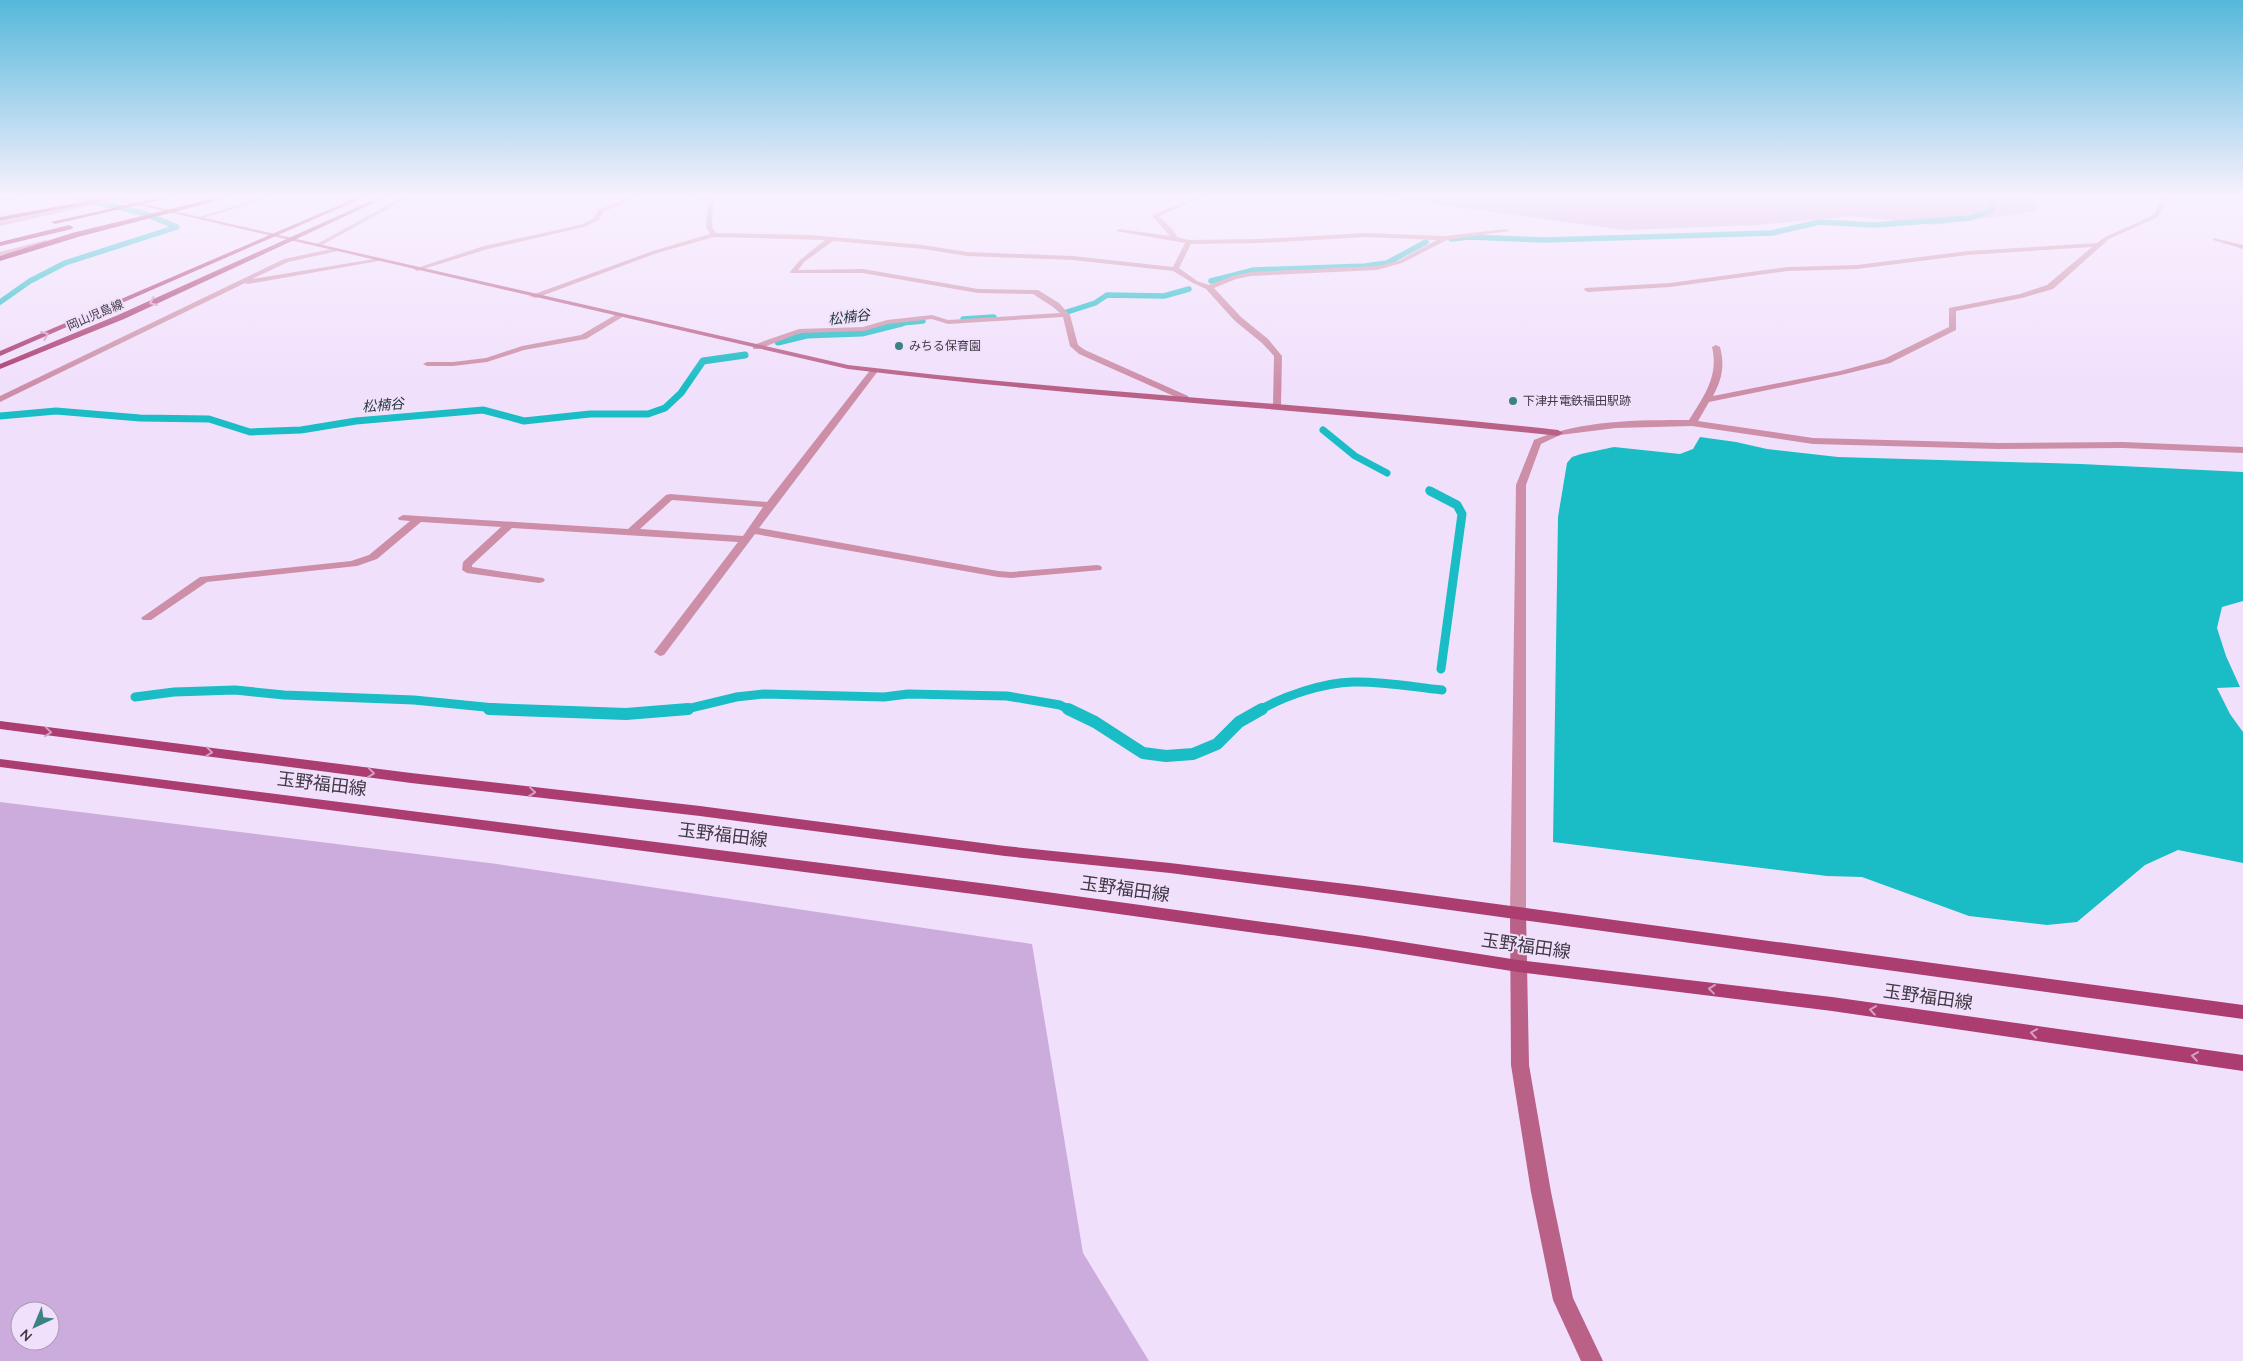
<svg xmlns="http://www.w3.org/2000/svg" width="2243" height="1361" viewBox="0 0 2243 1361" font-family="Quicksand,'Noto Sans JP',sans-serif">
<rect width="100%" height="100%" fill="#f1e0fc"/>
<!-- green -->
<path fill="#cbacdc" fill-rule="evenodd" d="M 1382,195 L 2039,195 L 2034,195 L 2037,211 L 1935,225 L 1851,216 L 1757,225 L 1624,230 L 1391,198 Z
M 0,802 L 497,864 L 1032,944 L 1083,1253 L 1149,1361 L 0,1361 ZM 20,1311 L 50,1311 L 50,1341 L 20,1341 Z"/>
<!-- water -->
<path fill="#1abdc5" d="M 1700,437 L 1736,442 L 1767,449 L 1838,457 L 2081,464 L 2243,472 L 2243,601 L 2222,607 L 2217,628 L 2226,656 L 2240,687 L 2217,688 L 2230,714 L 2243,732 L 2243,863 L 2178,850 L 2145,865 L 2077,922 L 2047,925 L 1969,916 L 1862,877 L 1827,876 L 1553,842 L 1558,517 L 1567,463 L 1572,457 L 1581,454 L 1614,447 L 1680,454 L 1693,449 Z"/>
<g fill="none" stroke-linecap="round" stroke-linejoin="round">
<!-- stream-far3 -->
<path stroke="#1abdc5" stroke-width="5.5" d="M 0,199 L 24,195
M 1451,239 L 1469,237 L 1545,240 L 1772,233 L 1819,222 L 1874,225 L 1970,218 L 1992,210 L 1992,200 L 1995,195
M 1211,281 L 1254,270 L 1365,266 L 1387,263 L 1426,242
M 0,302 L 30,281 L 65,263 L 177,227 L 143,213 L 65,195
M 1067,312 L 1095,303 L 1107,295 L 1164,296 L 1189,289
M 963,319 L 994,317
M 891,324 L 923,321"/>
<!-- stream-far2 -->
<path stroke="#1abdc5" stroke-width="7" d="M 778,342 L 807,335 L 862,333 L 902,323
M 0,416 L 56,411 L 140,418 L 209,419 L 250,432 L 301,430 L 356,421 L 483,410 L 524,421 L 590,414 L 648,414 L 665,408 L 681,393 L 703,361 L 745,355
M 1323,430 L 1355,456 L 1387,473
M 1429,490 L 1433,492"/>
<!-- stream-far1 -->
<path stroke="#1abdc5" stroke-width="9" d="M 1430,491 L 1457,505 L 1462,514 L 1441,669
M 135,697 L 174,692 L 235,690 L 284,695 L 414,700 L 516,710
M 682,710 L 736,697 L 764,694 L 884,697 L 908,694 L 1007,696 L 1060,705 L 1070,710
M 1260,710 C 1286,695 1323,683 1353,682 C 1382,681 1413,687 1442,690"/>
<!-- stream -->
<path stroke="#1abdc5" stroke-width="12" d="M 489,709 L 626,714 L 688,709
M 1068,709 L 1095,722 L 1143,753 L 1166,756 L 1193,754 L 1217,744 L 1239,722 L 1262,709"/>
<!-- lane -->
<path fill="#cc8fa7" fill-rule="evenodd" d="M 128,195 L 137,195 L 0,226 L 0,222 Z
M 46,240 L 49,242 L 48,243 L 0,256 L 0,252 Z"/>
<!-- street -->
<path fill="#cc8fa7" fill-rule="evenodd" d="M 0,195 L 14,195 L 0,199 Z
M 270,195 L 278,195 L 201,219 L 196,218 Z
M 406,195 L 413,195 L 320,246 L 315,245 Z
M 636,195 L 643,195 L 603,212 L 599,220 L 584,227 L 488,249 L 417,271 L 414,269 L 484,246 L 580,225 L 594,218 L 598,210 Z
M 681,195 L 690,195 L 713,200 L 712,227 L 716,233 L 810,235 L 923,245 L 967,252 L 1073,256 L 1173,267 L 1185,243 L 1116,231 L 1119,229 L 1170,236 L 1153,217 L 1153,215 L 1201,195 L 1208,195 L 1159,216 L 1173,230 L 1177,237 L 1189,240 L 1259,239 L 1366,233 L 1445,236 L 1506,229 L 1509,231 L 1447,240 L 1402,263 L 1377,270 L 1251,276 L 1236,279 L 1214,288 L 1241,317 L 1268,339 L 1282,356 L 1281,406 L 1277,409 L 1273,406 L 1274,356 L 1262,343 L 1235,321 L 1206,289 L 1193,283 L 1173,271 L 1073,260 L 967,256 L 923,249 L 833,241 L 804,262 L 798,270 L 863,269 L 978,289 L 1038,290 L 1059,303 L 1070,315 L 1078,345 L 1085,350 L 1188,396 L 1189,398 L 1185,401 L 1079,354 L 1070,346 L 1063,317 L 948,324 L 932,319 L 888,324 L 864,331 L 800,333 L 759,349 L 753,349 L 753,345 L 799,329 L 863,327 L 887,320 L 932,315 L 948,320 L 1060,313 L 1053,307 L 1033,294 L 978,293 L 863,273 L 791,273 L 790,272 L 800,260 L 825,240 L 714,237 L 657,253 L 536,298 L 529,296 L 653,251 L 710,234 L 706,227 L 708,202 ZM 1366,237 L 1437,240 L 1398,261 L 1377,266 L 1251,272 L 1232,276 L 1209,285 L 1197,281 L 1179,268 L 1191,244 L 1259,243 Z
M 2164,195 L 2170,195 L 2158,217 L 2109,239 L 2053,289 L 2022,298 L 1956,311 L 1956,330 L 1890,363 L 1841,375 L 1709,402 L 1698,421 L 1813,438 L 1998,443 L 2123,442 L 2243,447 L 2243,453 L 2123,448 L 1998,449 L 1813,444 L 1692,426 L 1616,428 L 1560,435 L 1541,444 L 1526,485 L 1526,913 L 1524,917 L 1518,919 L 1512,917 L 1510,913 L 1516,485 L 1534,440 C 1581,420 1638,420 1689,420 C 1704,396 1719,376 1712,347 L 1716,345 L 1720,347 C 1725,366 1722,379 1713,396 L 1840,371 L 1884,359 L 1949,327 L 1949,308 L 2020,294 L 2047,285 L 2092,247 L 1968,255 L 1857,269 L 1788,271 L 1670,287 L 1588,292 L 1584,290 L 1585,288 L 1670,283 L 1788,267 L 1857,265 L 1968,251 L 2097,243 L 2105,237 L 2154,215 Z
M 2213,238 L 2243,245 L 2243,249 L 2213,240 Z
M 336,248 L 338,249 L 338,251 L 288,262 L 252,279 L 381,258 L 384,260 L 248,284 L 245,283 L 0,402 L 0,396 L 284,259 Z
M 617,314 L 624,316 L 586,339 L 524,350 L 487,362 L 453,366 L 427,366 L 423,364 L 427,362 L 453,362 L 486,358 L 522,346 L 581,335 Z
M 871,369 L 878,371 L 759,528 L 998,571 L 1011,572 L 1097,565 L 1101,566 L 1102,568 L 1101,570 L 1011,578 L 998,577 L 755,534 L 664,655 L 660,656 L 654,652 L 738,542 L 512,528 L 472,565 L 472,567 L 543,578 L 545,580 L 543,582 L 539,583 L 467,573 L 462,570 L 463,562 L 501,527 L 421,522 L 377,559 L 357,566 L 207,582 L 151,620 L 143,620 L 141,618 L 200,577 L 351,561 L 369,555 L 410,521 L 399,520 L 398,518 L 403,515 L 628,529 L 666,495 L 670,494 L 767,502 ZM 672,500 L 763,507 L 743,536 L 640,529 Z"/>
<!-- secondary -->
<path fill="#ba6188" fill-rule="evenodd" d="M 95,195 L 104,195 L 848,365 C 1084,393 1322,404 1558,430 L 1563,433 L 1558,436 C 1322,410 1084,398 848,369 Z
M 1518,907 L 1524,909 L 1526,913 L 1529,1065 L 1551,1192 L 1573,1298 L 1603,1361 L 1581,1361 L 1553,1300 L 1531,1192 L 1511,1065 L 1510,913 L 1512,909 Z"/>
<!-- primary -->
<path fill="#ab3d71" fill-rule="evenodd" d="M 363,195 L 370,195 L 0,356 L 0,351 Z
M 384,195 L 391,195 L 124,319 L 0,369 L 0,364 L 118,315 Z
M 0,721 L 411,773 L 700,806 L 1005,846 L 1170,863 L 1363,886 L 2243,1005 L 2243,1019 L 1363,898 L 1170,873 L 1005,856 L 700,816 L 411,783 L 0,729 Z
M 0,759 L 996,885 L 1365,936 L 1518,960 L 1832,997 L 2243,1055 L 2243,1071 L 1832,1011 L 1518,972 L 1365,948 L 996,897 L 0,767 Z"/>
<!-- highway -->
<path fill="#9b0f5e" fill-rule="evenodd" d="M 120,195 L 133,195 L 0,221 L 0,217 Z
M 170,195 L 182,195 L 55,224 L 51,222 Z
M 228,195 L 239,195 L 78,237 L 0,261 L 0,256 L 72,233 Z
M 69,225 L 73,227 L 72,229 L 0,246 L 0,242 Z"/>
</g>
<!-- one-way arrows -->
<defs><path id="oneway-chevron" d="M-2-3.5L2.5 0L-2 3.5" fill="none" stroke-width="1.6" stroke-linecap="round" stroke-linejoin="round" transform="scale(1.25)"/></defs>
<g stroke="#d59fc4">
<use href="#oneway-chevron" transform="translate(153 302) rotate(155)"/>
<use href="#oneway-chevron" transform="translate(45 335) rotate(-23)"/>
<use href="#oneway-chevron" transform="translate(48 732) rotate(7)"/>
<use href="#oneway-chevron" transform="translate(209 752) rotate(7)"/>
<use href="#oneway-chevron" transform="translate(371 773) rotate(7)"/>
<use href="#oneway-chevron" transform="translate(532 792) rotate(6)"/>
<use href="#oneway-chevron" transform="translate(1712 989) rotate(-173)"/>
<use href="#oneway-chevron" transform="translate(1873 1010) rotate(-172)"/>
<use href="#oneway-chevron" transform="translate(2034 1033) rotate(-172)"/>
<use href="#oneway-chevron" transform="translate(2195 1056) rotate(-172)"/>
</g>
<!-- sky -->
<linearGradient id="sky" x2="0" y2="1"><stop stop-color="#55b8da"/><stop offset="0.51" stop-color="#f9f1fe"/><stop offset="1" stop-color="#f9f1fe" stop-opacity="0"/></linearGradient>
<rect width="2243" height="385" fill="url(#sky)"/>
<!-- markers -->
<g fill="#3a8284" stroke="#f1e0fc" stroke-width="2">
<circle cx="899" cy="346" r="5"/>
<circle cx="1513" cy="401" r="5"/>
</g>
<g text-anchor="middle" stroke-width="4" stroke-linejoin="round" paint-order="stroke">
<!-- far-street labels -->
<g font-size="12" fill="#403944" stroke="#f1e0fc">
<text transform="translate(95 315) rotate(-23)" y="4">岡山児島線</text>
</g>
<!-- far-poi labels -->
<g font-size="12" fill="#403944" stroke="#f1e0fc" text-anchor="start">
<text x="909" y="350">みちる保育園</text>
<text x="1523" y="405">下津井電鉄福田駅跡</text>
</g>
<!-- far-water labels -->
<g font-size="14" font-style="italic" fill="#233b3c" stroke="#f1e0fc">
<text transform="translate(849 317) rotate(-7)" y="5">松楠谷</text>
<text transform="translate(383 405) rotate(-5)" y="5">松楠谷</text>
</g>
<!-- near-street labels -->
<g font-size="18" fill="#403944" stroke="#f1e0fc">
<text transform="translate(322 784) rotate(7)" y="6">玉野福田線</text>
<text transform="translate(723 835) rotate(7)" y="6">玉野福田線</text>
<text transform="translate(1125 889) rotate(8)" y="6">玉野福田線</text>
<text transform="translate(1526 946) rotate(8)" y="6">玉野福田線</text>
<text transform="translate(1928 997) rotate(8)" y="6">玉野福田線</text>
</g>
</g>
<!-- north arrow -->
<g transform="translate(35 1326) rotate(224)"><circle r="24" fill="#f1e0fc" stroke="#aa9db2"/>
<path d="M0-4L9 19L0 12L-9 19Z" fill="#3a8284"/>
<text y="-8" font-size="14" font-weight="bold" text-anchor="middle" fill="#403944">N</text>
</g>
</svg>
